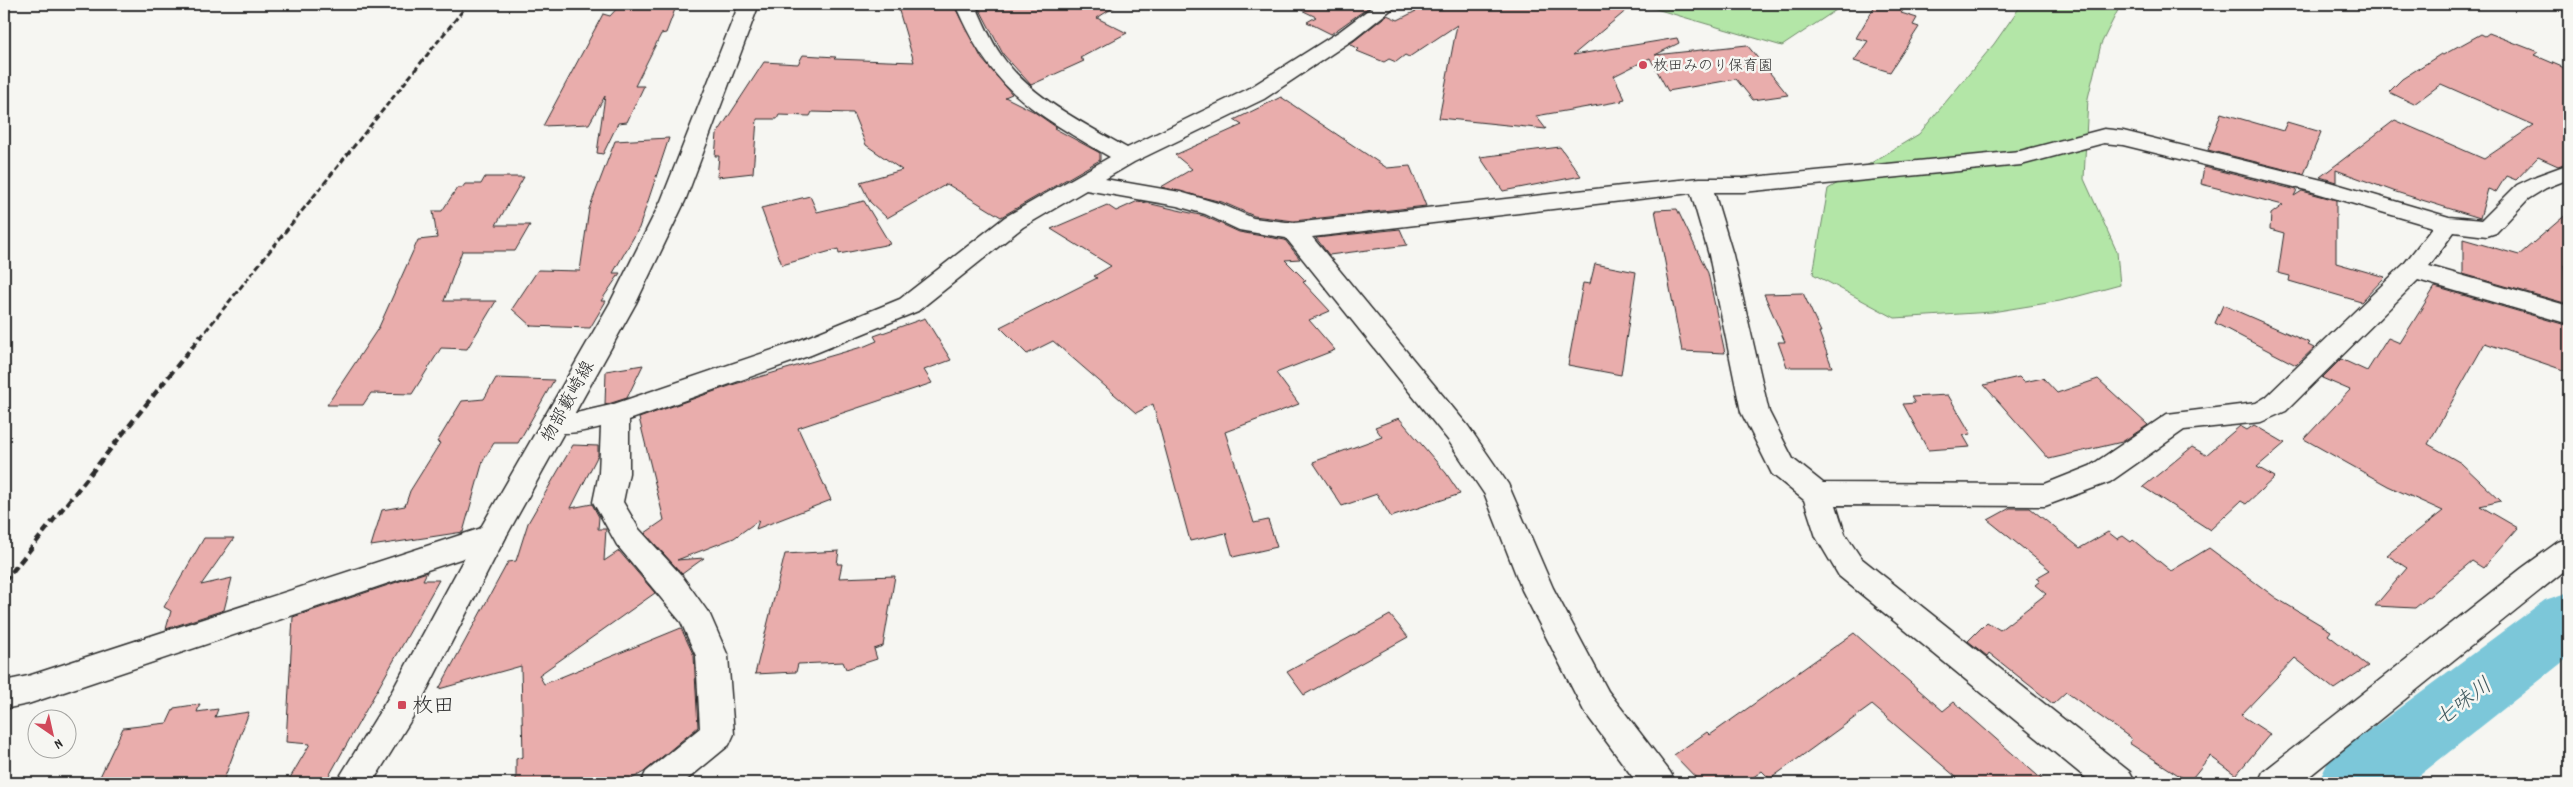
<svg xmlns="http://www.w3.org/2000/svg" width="2573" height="787" viewBox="0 0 2573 787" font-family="Dekko,'Klee One',sans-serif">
<rect width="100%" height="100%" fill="#f6f6f2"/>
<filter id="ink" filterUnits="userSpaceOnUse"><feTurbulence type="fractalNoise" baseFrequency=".02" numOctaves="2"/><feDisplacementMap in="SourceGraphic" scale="10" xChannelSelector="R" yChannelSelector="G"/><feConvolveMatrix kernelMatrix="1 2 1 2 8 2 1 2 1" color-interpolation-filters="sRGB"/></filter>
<g filter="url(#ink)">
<!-- green -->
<path fill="#b3e6a7" stroke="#6f8869" d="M 1639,4 L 1845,4 L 1782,46 Z
M 2022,4 L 2121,4 L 2101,44 L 2088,98 L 2084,179 L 2117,252 L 2120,285 L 2060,301 L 1992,312 L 1895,318 L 1813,274 L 1828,189 L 1919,134 L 1994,44 Z"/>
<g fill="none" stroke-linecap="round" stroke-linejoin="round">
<!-- river -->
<path fill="#7bc7d9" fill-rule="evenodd" d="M 2569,592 L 2569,657 L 2410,783 L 2318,783 L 2329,760 L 2545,600 Z"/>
</g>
<!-- building -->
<path fill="#e9adac" stroke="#2b2b2b" d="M 621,4 L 677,4 L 666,33 L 661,34 L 635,86 L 644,86 L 627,122 L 618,123 L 603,154 L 597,153 L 605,96 L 589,124 L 543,126 L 603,14 L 610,16 Z
M 897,4 L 953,4 L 982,59 L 1012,94 L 1005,97 L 1033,111 L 1056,127 L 1054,128 L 1100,153 L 1100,160 L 1001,217 L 947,184 L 887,218 L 870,202 L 860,182 L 902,170 L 866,145 L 853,113 L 812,112 L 810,116 L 779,115 L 777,119 L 757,119 L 753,173 L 717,177 L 719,156 L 715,156 L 717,134 L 764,62 L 798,64 L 803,55 L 836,57 L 834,59 L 914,62 Z
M 977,4 L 1119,4 L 1097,18 L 1127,33 L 1080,58 L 1084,61 L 1031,85 L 1003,54 Z
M 1289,4 L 1363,4 L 1369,7 L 1331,34 L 1307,22 L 1316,17 Z
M 1430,4 L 1634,4 L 1573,55 L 1677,38 L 1679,43 L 1655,55 L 1747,45 L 1788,95 L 1753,100 L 1736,79 L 1668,91 L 1650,58 L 1614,76 L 1625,99 L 1621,100 L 1622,101 L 1536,116 L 1546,129 L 1439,118 L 1457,25 L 1409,57 L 1405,55 L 1396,62 L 1389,59 L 1384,62 L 1357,51 L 1359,49 L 1350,44 L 1387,15 L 1398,20 Z
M 1876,4 L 1908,4 L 1901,13 L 1917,18 L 1913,25 L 1919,27 L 1890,72 L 1854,61 L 1868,41 L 1856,38 Z
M 2489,33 L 2538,52 L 2534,55 L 2569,70 L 2569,162 L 2558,166 L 2538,157 L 2516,180 L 2506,176 L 2496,192 L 2488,189 L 2480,218 L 2396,192 L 2336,170 L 2336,182 L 2320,177 L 2395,120 L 2484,159 L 2534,125 L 2441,84 L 2414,104 L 2389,92 L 2402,79 L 2441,54 L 2443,55 L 2481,34 L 2485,36 Z
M 1281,97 L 1387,168 L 1410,166 L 1426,206 L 1294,221 L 1254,216 L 1222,202 L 1161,187 L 1192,169 L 1175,155 L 1242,125 L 1234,120 Z
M 2221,113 L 2283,131 L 2287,122 L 2321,132 L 2304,174 L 2208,150 Z
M 669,138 L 639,228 L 613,273 L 620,273 L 601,301 L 606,301 L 590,328 L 531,326 L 512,309 L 538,270 L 580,271 L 589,209 L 615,141 Z
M 1560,147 L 1581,176 L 1503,191 L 1480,157 Z
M 2204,167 L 2297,190 L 2294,196 L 2302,191 L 2336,200 L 2336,263 L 2385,277 L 2361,302 L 2289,281 L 2290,276 L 2278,273 L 2284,233 L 2270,229 L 2271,214 L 2283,205 L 2201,184 Z
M 485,177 L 524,177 L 496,225 L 530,225 L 515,251 L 462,251 L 444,301 L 496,301 L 467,349 L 441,348 L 412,394 L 371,393 L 363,405 L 327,405 L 379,327 L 418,240 L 437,238 L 433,211 L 442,211 L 457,188 L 462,188 L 465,184 L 481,184 Z
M 810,196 L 817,212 L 864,201 L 890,244 L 839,254 L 838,249 L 782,265 L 761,208 Z
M 1138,201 L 1204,216 L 1239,232 L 1285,240 L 1300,259 L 1285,260 L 1306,281 L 1303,282 L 1330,311 L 1309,320 L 1335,350 L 1276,373 L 1299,404 L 1225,432 L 1254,523 L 1268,520 L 1277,547 L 1233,557 L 1226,533 L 1190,541 L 1153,404 L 1136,413 L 1053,341 L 1027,354 L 1000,327 L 1097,278 L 1094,276 L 1111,266 L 1051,229 L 1107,205 L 1116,211 Z
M 1677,209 L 1708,273 L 1725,353 L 1682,351 L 1655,210 Z
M 2569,212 L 2569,267 L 2564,265 L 2568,304 L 2463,274 L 2463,239 L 2519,255 Z
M 1400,229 L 1407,245 L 1329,255 L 1316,238 Z
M 1595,264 L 1636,272 L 1621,375 L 1568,365 L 1583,283 L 1590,284 Z
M 2435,287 L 2569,326 L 2569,372 L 2485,343 L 2428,444 L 2461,463 L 2501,501 L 2480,506 L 2518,528 L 2483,568 L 2472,561 L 2415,608 L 2375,606 L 2407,568 L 2387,555 L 2443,511 L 2388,486 L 2304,439 L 2350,390 L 2322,378 L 2341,359 L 2367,371 L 2388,338 L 2400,343 Z
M 1803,293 L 1821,332 L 1819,332 L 1832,367 L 1787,367 L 1778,342 L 1785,342 L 1764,294 Z
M 2223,305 L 2310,343 L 2308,345 L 2314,348 L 2296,365 L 2215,323 Z
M 925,318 L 951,360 L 924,370 L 932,383 L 798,428 L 831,500 L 756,529 L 759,520 L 734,538 L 677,560 L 704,558 L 682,574 L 645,533 L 664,520 L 639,418 L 735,384 L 865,346 L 877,341 L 874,336 Z
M 643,365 L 627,398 L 605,405 L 606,371 Z
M 2019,377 L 2024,382 L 2043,378 L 2057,393 L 2098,379 L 2148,425 L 2122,442 L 2049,459 L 1984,385 Z
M 496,378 L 554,380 L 518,443 L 494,443 L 483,461 L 463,532 L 371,546 L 382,510 L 405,506 L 410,491 L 440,443 L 437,442 L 462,401 L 484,399 Z
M 1948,395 L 1971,434 L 1963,435 L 1970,447 L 1928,450 L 1903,404 L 1915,403 L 1911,397 Z
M 1399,418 L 1446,473 L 1460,494 L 1391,517 L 1377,494 L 1342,506 L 1313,462 L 1382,437 L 1375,427 Z
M 2254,425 L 2285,443 L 2257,467 L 2275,477 L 2246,504 L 2241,501 L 2210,530 L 2143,487 L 2192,447 L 2206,455 L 2240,426 L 2247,430 Z
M 573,445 L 598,446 L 598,455 L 571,508 L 592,504 L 599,517 L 598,529 L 606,529 L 604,561 L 619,551 L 655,593 L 539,675 L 544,684 L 681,628 L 694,656 L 698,727 L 644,772 L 624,783 L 516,783 L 516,759 L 523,757 L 521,666 L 439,689 L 508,562 L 516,561 L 528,523 Z
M 2010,508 L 2030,508 L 2080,548 L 2108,532 L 2117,539 L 2123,536 L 2131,542 L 2133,540 L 2171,571 L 2209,548 L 2276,598 L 2331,631 L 2328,635 L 2368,666 L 2334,689 L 2295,658 L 2241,715 L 2270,734 L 2236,775 L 2210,756 L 2189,782 L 2129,743 L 2132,739 L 2066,692 L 2053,704 L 1989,653 L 1987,656 L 1968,641 L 1987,622 L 2000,630 L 2046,594 L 2035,585 L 2040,581 L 2036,578 L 2050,570 L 1988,520 Z
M 204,538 L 234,538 L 201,585 L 232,578 L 224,610 L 166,629 L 171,611 L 164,607 Z
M 839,551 L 837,564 L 842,564 L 839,578 L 895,576 L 883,646 L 874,649 L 877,659 L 846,669 L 843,662 L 798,664 L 796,672 L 755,674 L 785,554 Z
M 427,572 L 423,580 L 439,580 L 325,783 L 287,783 L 310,744 L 286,742 L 293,617 Z
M 1390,615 L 1408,637 L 1304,695 L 1287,672 Z
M 1854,633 L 1943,711 L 1954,702 L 2046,783 L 1963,783 L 1872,705 L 1770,779 L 1762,771 L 1745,783 L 1701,783 L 1674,755 L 1707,732 L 1710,735 Z
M 200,704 L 197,712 L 218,709 L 215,717 L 249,712 L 223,782 L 97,783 L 123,728 L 167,723 L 174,708 Z"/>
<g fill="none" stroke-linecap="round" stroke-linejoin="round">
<!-- street casing -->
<g stroke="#2b2b2b" stroke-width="3">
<path id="street" d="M 955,4 L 975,4 C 983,21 990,39 1001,55 C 1031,98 1082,122 1127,148 L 1248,89 L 1340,31 L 1376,4 L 1398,4 L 1354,39 L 1264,99 L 1134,162 L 1105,179 L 1180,192 L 1221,204 L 1253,218 L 1294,223 L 1639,184 L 1700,178 L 1743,178 L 2020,151 L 2104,129 L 2123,131 L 2326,181 L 2449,217 L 2482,220 L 2517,185 L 2536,176 L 2569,164 L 2569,179 L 2546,188 L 2528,199 L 2496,233 L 2487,236 L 2454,232 L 2429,266 L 2569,306 L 2569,324 L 2418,280 L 2286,411 L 2261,422 L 2184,430 L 2110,482 L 2045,506 L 1836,505 L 1845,534 L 1861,558 L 2130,772 L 2136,783 L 2092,783 L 1839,576 L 1816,537 L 1804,500 L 1772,474 L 1741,412 L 1709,255 L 1691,193 L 1312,237 L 1468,426 L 1508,484 L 1553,588 L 1608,691 L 1670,772 L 1676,783 L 1637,783 L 1584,711 L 1522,590 L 1485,495 L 1448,440 L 1286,238 L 1239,230 L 1205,214 L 1177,206 L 1086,190 L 1023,227 L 918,311 L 811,355 L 629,420 L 629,473 L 623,502 L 639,529 L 682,576 L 710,615 L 728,656 L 734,734 L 729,745 L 683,783 L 641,783 L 646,772 L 700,728 L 696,656 L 681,622 L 617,545 L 593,502 L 599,473 L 601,427 C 581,432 564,436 544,430 L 540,423 L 544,416 L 554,413 L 576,413 L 611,405 L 793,343 L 900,299 L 1005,217 L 1110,157 C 1033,112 991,90 955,4 ZM 2104,143 L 2123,145 L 2310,191 L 2433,227 L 2404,264 L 2266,397 L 2256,403 L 2167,414 L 2090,466 L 2045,484 L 1823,483 L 1793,459 L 1769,412 L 1733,255 L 1714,192 L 1743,192 L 2021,165 Z
M 491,525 L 502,529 L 506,537 L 502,545 L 28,704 L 4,709 L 4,681 L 28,676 Z
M 2569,538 L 2569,567 L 2301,783 L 2258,783 L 2263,772 L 2522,568 L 2558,542 Z"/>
</g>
<!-- secondary casing -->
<g stroke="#2b2b2b" stroke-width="3">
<path id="secondary" d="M 739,4 L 759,4 L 685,201 L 636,303 L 503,542 L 414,715 L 372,783 L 336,783 L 390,695 L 480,529 L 610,303 L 661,201 Z"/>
</g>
<!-- street -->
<use href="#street" fill="#f6f6f2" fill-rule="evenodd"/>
<!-- secondary -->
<use href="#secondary" fill="#f6f6f2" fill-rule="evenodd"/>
<!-- rail-far1 -->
<path stroke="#2b2b2b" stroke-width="3" stroke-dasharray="6 3" stroke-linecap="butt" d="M 200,338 L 468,4"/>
<!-- rail -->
<path stroke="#2b2b2b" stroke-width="4.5" stroke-dasharray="8 4.5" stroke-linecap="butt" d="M 4,582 L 201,336"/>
</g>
</g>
<!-- markers -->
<g fill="#d1495b" stroke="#f6f6f2" stroke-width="2">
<circle cx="1643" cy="65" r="5"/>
<rect x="397" y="700" width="10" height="10" rx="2.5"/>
</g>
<g text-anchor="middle" stroke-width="5" stroke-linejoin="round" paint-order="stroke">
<!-- far-poi labels -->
<g font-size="15" fill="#2b2b2b" stroke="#f6f6f2" text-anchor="start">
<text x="1653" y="70">枚田みのり保育園</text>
</g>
<!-- street labels -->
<g font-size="18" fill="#2b2b2b" stroke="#f6f6f2">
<text transform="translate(567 401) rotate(-61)" y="6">物部藪崎線</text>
</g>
<!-- near-poi labels -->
<g font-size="21" fill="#2b2b2b" stroke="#f6f6f2" text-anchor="start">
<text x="412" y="712">枚田</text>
</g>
<!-- near-water labels -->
<g font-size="22" font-style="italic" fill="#435a5f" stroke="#f6f6f2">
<text transform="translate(2462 701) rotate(-37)" y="8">七味川</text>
</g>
</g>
<!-- margin -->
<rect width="2573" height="787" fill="none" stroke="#f6f6f2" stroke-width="20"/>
<rect x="10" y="10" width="2553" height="767" fill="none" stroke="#2b2b2b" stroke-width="2" filter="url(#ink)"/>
<!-- north arrow -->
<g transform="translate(52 734) rotate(146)"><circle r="24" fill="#f6f6f2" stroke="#a5a5a2"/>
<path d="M0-4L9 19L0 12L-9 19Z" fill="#d1495b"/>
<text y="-8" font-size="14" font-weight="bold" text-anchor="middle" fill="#2b2b2b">N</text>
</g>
</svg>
